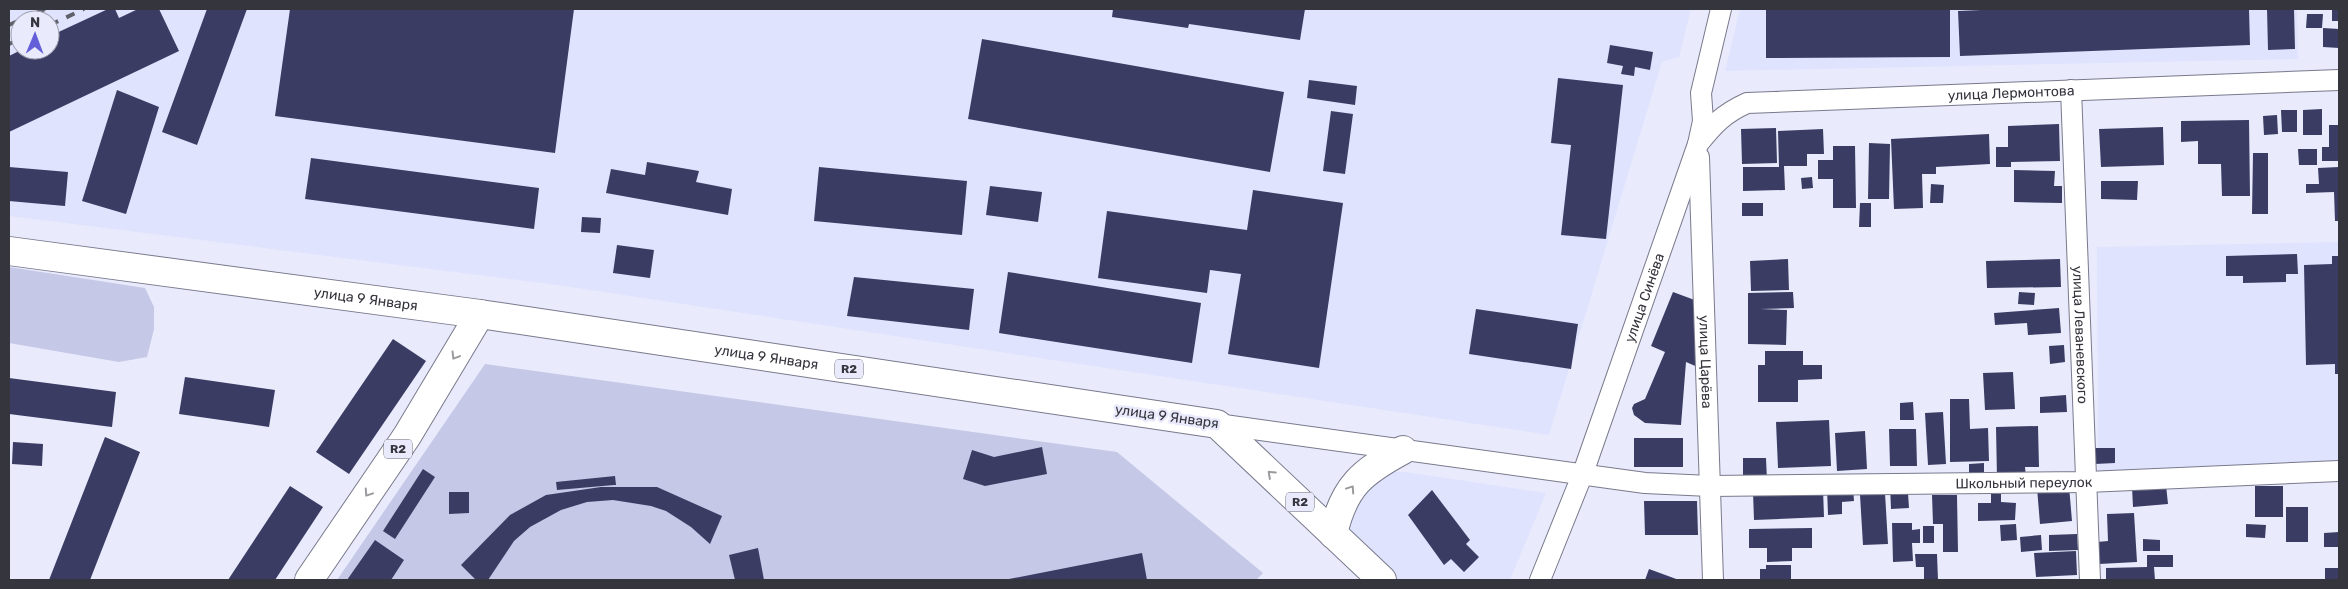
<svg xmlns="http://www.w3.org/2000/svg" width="2348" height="589" viewBox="0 0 2348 589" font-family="Rubik,sans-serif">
<rect width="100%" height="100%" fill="#e9ebfc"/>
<!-- built -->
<path fill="#e0e3fe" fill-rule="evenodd" d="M 9,9 L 1691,9 L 1679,57 L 1662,62 L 1549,435 L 557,285 L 9,216 ZM 20,20 L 50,20 L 50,50 L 20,50 Z
M 1740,9 L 2297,9 L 2298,59 L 1725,71 Z
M 2339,242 L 2339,469 L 2098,472 L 2097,247 Z
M 1384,472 L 1406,472 L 1546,493 L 1510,580 L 1396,580 L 1342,530 L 1344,512 Z"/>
<!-- green -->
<path fill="#c5c8e6" d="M 9,267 L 145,288 L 154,307 L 154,329 L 147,357 L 119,362 L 9,343 Z
M 485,364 L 1117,452 L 1263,573 L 1256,580 L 337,580 Z"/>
<!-- building -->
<path fill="#3a3c63" d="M 108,9 L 115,9 L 119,18 L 138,9 L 159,9 L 179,51 L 9,132 L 9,56 L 21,50 L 50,50 L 50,36 Z
M 207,9 L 247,9 L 197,145 L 162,132 Z
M 290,9 L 574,9 L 555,153 L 275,116 Z
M 1113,9 L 1305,9 L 1300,40 L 1189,24 L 1188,28 L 1112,17 Z
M 1766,9 L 1950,10 L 1950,57 L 1766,58 Z
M 2004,9 L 2249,9 L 2250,45 L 1960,56 L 1958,11 Z
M 2267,9 L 2294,9 L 2295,49 L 2268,50 Z
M 2332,9 L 2339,9 L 2339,21 L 2332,21 Z
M 2307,14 L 2323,14 L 2322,28 L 2306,28 Z
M 2323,28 L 2339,29 L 2339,48 L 2323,47 Z
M 982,39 L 1284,92 L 1270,172 L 968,119 Z
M 1610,45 L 1653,52 L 1650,70 L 1635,67 L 1634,76 L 1621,74 L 1623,66 L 1607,63 Z
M 1558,78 L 1623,85 L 1606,239 L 1561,235 L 1571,145 L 1551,143 Z
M 1309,80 L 1357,86 L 1355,105 L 1307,98 Z
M 117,90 L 159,107 L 126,214 L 82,201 Z
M 2322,109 L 2322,135 L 2303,135 L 2303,110 Z
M 2281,110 L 2297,110 L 2297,132 L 2282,132 Z
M 1331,111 L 1353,114 L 1345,174 L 1323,171 Z
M 2277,115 L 2278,134 L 2264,135 L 2263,116 Z
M 2249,120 L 2250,196 L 2222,196 L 2221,164 L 2198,164 L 2198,141 L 2181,142 L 2181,121 Z
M 2059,124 L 2060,161 L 2011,162 L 2011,167 L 1996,167 L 1996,147 L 2008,147 L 2008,126 Z
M 2329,125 L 2339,125 L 2339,161 L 2322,161 L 2322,147 L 2329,147 Z
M 2163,127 L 2164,165 L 2101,167 L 2099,129 Z
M 1776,128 L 1777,163 L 1742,164 L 1741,129 Z
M 1823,129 L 1824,154 L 1807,154 L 1807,166 L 1784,166 L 1785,190 L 1743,191 L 1743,167 L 1779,167 L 1778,131 Z
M 1989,134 L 1990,164 L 1936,167 L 1936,174 L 1922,174 L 1923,208 L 1894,209 L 1891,139 Z
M 1869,143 L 1890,144 L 1889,199 L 1868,199 Z
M 1833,146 L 1855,146 L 1856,208 L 1833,208 L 1833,179 L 1818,179 L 1818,160 L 1833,160 Z
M 2298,149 L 2317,149 L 2317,165 L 2299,165 Z
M 2253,153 L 2268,153 L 2268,214 L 2252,214 Z
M 311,158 L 539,188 L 534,229 L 305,199 Z
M 647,162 L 699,171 L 696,182 L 732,189 L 728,215 L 606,193 L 611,169 L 645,175 Z
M 9,167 L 68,172 L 65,206 L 9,201 Z
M 819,167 L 967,181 L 962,235 L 814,221 Z
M 2339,167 L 2339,221 L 2335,221 L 2334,192 L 2306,193 L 2306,184 L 2319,184 L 2318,168 Z
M 2014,170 L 2055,171 L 2054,186 L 2062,186 L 2062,203 L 2014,202 Z
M 1812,177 L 1813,188 L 1802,189 L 1801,178 Z
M 2101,181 L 2138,181 L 2137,200 L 2101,199 Z
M 1931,184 L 1944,185 L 1943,203 L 1930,203 Z
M 990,186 L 1042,192 L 1038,222 L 986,215 Z
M 1253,190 L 1343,203 L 1319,368 L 1228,354 L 1241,274 L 1210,270 L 1207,293 L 1098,278 L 1107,211 L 1247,230 Z
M 1742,203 L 1763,203 L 1763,216 L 1742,216 Z
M 1860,203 L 1871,203 L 1871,227 L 1859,227 Z
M 582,217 L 601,218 L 600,233 L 581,232 Z
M 617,245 L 654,250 L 650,278 L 613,273 Z
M 2297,254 L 2298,274 L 2286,274 L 2286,282 L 2243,283 L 2243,276 L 2226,276 L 2226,256 Z
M 2332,256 L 2339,256 L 2339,374 L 2335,374 L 2335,364 L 2306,365 L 2304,265 L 2332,264 Z
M 1788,259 L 1789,290 L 1751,291 L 1750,261 Z
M 2060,259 L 2061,287 L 1987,288 L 1986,261 Z
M 1008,272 L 1201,303 L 1192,363 L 999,333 Z
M 854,277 L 974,289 L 969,330 L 847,316 Z
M 1673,292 L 1700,302 L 1700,368 L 1686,362 L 1681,425 L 1645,423 L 1634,415 L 1632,408 L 1634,404 L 1645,399 L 1665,352 L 1651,346 Z
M 1793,292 L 1794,308 L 1760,309 L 1787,310 L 1786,345 L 1748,344 L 1748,293 Z
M 2019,292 L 2035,293 L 2034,305 L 2018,304 Z
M 2059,308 L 2061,333 L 2028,335 L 2027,323 L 1995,325 L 1994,313 Z
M 1476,309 L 1578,324 L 1571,369 L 1469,354 Z
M 393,339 L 426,361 L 349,474 L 316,452 Z
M 2064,345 L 2065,362 L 2050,364 L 2049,346 Z
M 1765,351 L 1803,351 L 1803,365 L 1822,365 L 1822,379 L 1798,380 L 1798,402 L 1758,402 L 1758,365 L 1765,365 Z
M 2013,372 L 2015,409 L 1985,410 L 1983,373 Z
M 185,377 L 275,390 L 269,427 L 179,414 Z
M 9,378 L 116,392 L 112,427 L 9,414 Z
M 2066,395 L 2067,412 L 2040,413 L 2040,397 Z
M 1950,399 L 1969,399 L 1970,429 L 1988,428 L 1989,461 L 1950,462 Z
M 1913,402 L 1914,420 L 1900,420 L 1900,403 Z
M 1943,412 L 1946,464 L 1928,465 L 1925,413 Z
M 1829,420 L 1831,466 L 1778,468 L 1776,422 Z
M 2038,426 L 2039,467 L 2025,467 L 2026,478 L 1997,479 L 1996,427 Z
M 1889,429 L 1916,429 L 1917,466 L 1890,466 Z
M 1865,431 L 1867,469 L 1837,471 L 1835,433 Z
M 105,437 L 140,452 L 90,580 L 49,580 Z
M 1634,438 L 1683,438 L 1683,467 L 1634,467 Z
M 13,442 L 43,444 L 42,466 L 12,464 Z
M 1042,447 L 1047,474 L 985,486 L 963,479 L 972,450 L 994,457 Z
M 2095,448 L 2115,448 L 2115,463 L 2095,464 Z
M 1743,458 L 1766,458 L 1767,481 L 1743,482 Z
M 1984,463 L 1984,475 L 1969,475 L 1969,464 Z
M 423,469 L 435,477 L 395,539 L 383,531 Z
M 615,476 L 616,485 L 614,485 L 557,490 L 556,482 Z
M 1890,485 L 1908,493 L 1909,508 L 1891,509 Z
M 2166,485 L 2168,504 L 2133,507 L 2132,487 Z
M 290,486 L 323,507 L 275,580 L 228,580 Z
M 2069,486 L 2072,521 L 2040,524 L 2037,488 Z
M 2255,486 L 2283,486 L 2283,517 L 2255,517 Z
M 601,487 L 657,487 L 722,516 L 710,544 L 691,527 L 666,511 L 651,506 L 613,500 L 587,502 L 561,510 L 530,527 L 514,541 L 488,580 L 476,580 L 461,565 L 510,515 L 546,495 Z
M 1853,487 L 1854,501 L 1842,502 L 1842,514 L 1828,515 L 1827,488 Z
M 1823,489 L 1824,517 L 1754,520 L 1753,492 Z
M 1432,490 L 1470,540 L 1466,544 L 1479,557 L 1464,572 L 1451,559 L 1444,565 L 1408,515 Z
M 449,492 L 469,492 L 469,513 L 449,514 Z
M 1885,493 L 1888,544 L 1863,545 L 1860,495 Z
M 1991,494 L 2001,494 L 2001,502 L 2016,503 L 2015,520 L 1978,521 L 1978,503 L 1991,503 Z
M 1932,495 L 1957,495 L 1958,552 L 1943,552 L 1943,524 L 1933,524 Z
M 1644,501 L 1697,501 L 1698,535 L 1645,535 Z
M 2286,507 L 2308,507 L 2308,542 L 2286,542 Z
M 2134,513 L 2137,562 L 2099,564 L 2097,542 L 2108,541 L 2107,514 Z
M 1892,523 L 1912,523 L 1912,530 L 1920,529 L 1920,543 L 1912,543 L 1913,561 L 1893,562 Z
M 2016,524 L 2017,540 L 2001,541 L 2000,525 Z
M 2246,524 L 2266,525 L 2265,538 L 2246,537 Z
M 1923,526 L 1934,526 L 1934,543 L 1923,543 Z
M 1812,528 L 1812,548 L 1792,548 L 1792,561 L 1767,562 L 1767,548 L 1749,548 L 1749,529 Z
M 2339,532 L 2339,547 L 2324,547 L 2324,533 Z
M 2077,534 L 2078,550 L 2049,551 L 2049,535 Z
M 2041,535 L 2042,550 L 2021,552 L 2020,537 Z
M 2143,539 L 2160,540 L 2160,551 L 2143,551 Z
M 375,540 L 404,560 L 391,580 L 347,580 Z
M 758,548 L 764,580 L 735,580 L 729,555 Z
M 2076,551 L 2077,575 L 2036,577 L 2034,553 Z
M 1142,553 L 1147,580 L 1009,580 L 1009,579 Z
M 1915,554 L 1937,554 L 1938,580 L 1924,580 L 1924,567 L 1916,567 Z
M 2147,555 L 2173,555 L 2173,567 L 2154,567 L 2155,580 L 2106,580 L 2106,568 L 2147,567 Z
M 1766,565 L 1791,565 L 1791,580 L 1760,580 L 1760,569 L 1766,569 Z
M 2325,568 L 2339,568 L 2339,580 L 2325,580 Z
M 1649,569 L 1679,580 L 1645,580 Z"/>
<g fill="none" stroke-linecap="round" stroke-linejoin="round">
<!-- street casing -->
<g stroke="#787a8c" stroke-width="22">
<g id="street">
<path id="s1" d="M 2071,90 L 2090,580"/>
<path id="s2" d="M 1698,144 C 1714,124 1723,114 1747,103 L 2339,80"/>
<path id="s3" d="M 1699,157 L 1713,580"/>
<path id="s4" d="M 1217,424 L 1645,483 L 1710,486 L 2087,482 L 2339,471"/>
<path id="s5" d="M 1540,580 L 1583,473 L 1698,144 L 1703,121 L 1701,93 L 1721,9"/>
</g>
</g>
<!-- secondary casing -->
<g stroke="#787a8c" stroke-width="30">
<g id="secondary">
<path id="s6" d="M 9,251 L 480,314"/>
</g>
</g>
<!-- primary casing -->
<g stroke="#787a8c" stroke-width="30">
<g id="primary">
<path d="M 1333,534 C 1344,486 1362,472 1403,450"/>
<path id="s7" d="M 309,580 L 407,436 L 480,314 L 1217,424 L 1382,580"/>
</g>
</g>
<!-- street -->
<use href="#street" stroke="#fff" stroke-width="20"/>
<!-- secondary -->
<use href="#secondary" stroke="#fff" stroke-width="28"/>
<!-- primary -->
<use href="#primary" stroke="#fff" stroke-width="28"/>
<!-- rail -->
<path stroke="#5f606a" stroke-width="4" stroke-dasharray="9 9" stroke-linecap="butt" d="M 20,20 L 45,9
M 9,25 L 20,20
M 50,25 L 84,9
M 9,44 L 20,39"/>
</g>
<!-- one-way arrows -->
<defs><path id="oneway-chevron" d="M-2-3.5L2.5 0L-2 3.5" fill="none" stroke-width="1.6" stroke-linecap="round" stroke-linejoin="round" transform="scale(1.25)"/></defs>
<g stroke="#9a9a9e">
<use href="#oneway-chevron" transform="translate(455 356) rotate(121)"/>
<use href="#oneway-chevron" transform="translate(1271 474) rotate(-137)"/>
<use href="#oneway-chevron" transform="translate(1351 489) rotate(-56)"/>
<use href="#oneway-chevron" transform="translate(368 493) rotate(124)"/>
</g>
<g text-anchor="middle" stroke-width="5" stroke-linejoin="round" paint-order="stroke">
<!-- shield labels -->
<g fill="#e9ebfc" stroke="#6b6c76" stroke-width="1">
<rect x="835" y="359.5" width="28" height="19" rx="4"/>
<rect x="384" y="439.5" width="28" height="19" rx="4"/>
<rect x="1286" y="492.5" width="28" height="19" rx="4"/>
</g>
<g font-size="12" font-weight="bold" fill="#35353d">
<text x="849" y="373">R2</text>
<text x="398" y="453">R2</text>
<text x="1300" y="506">R2</text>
</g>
<!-- street labels -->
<g font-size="14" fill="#35353d" stroke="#e9ebfc">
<text dy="5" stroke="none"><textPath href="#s2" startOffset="329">улица Лермонтова</textPath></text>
<text dy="5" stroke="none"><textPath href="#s6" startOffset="360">улица 9 Января</textPath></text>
<text dy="5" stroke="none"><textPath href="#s5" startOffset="301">улица Синёва</textPath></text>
<text dy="5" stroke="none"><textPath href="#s1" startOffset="245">улица Леваневского</textPath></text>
<text dy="5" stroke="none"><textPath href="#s7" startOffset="606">улица 9 Января</textPath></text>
<text dy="5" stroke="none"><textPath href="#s3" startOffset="205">улица Царёва</textPath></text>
<text transform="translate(1167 416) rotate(8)" y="5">улица 9 Января</text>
<text dy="5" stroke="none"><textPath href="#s4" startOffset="811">Школьный переулок</textPath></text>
</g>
</g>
<!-- border -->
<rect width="2348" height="589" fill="none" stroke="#35353d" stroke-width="20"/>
<!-- north arrow -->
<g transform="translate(35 35) rotate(1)"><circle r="24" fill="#e9ebfc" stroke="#a1a2b0"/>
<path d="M0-4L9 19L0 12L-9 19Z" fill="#645fd8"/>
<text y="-8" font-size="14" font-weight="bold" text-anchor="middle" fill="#35353d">N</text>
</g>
</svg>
